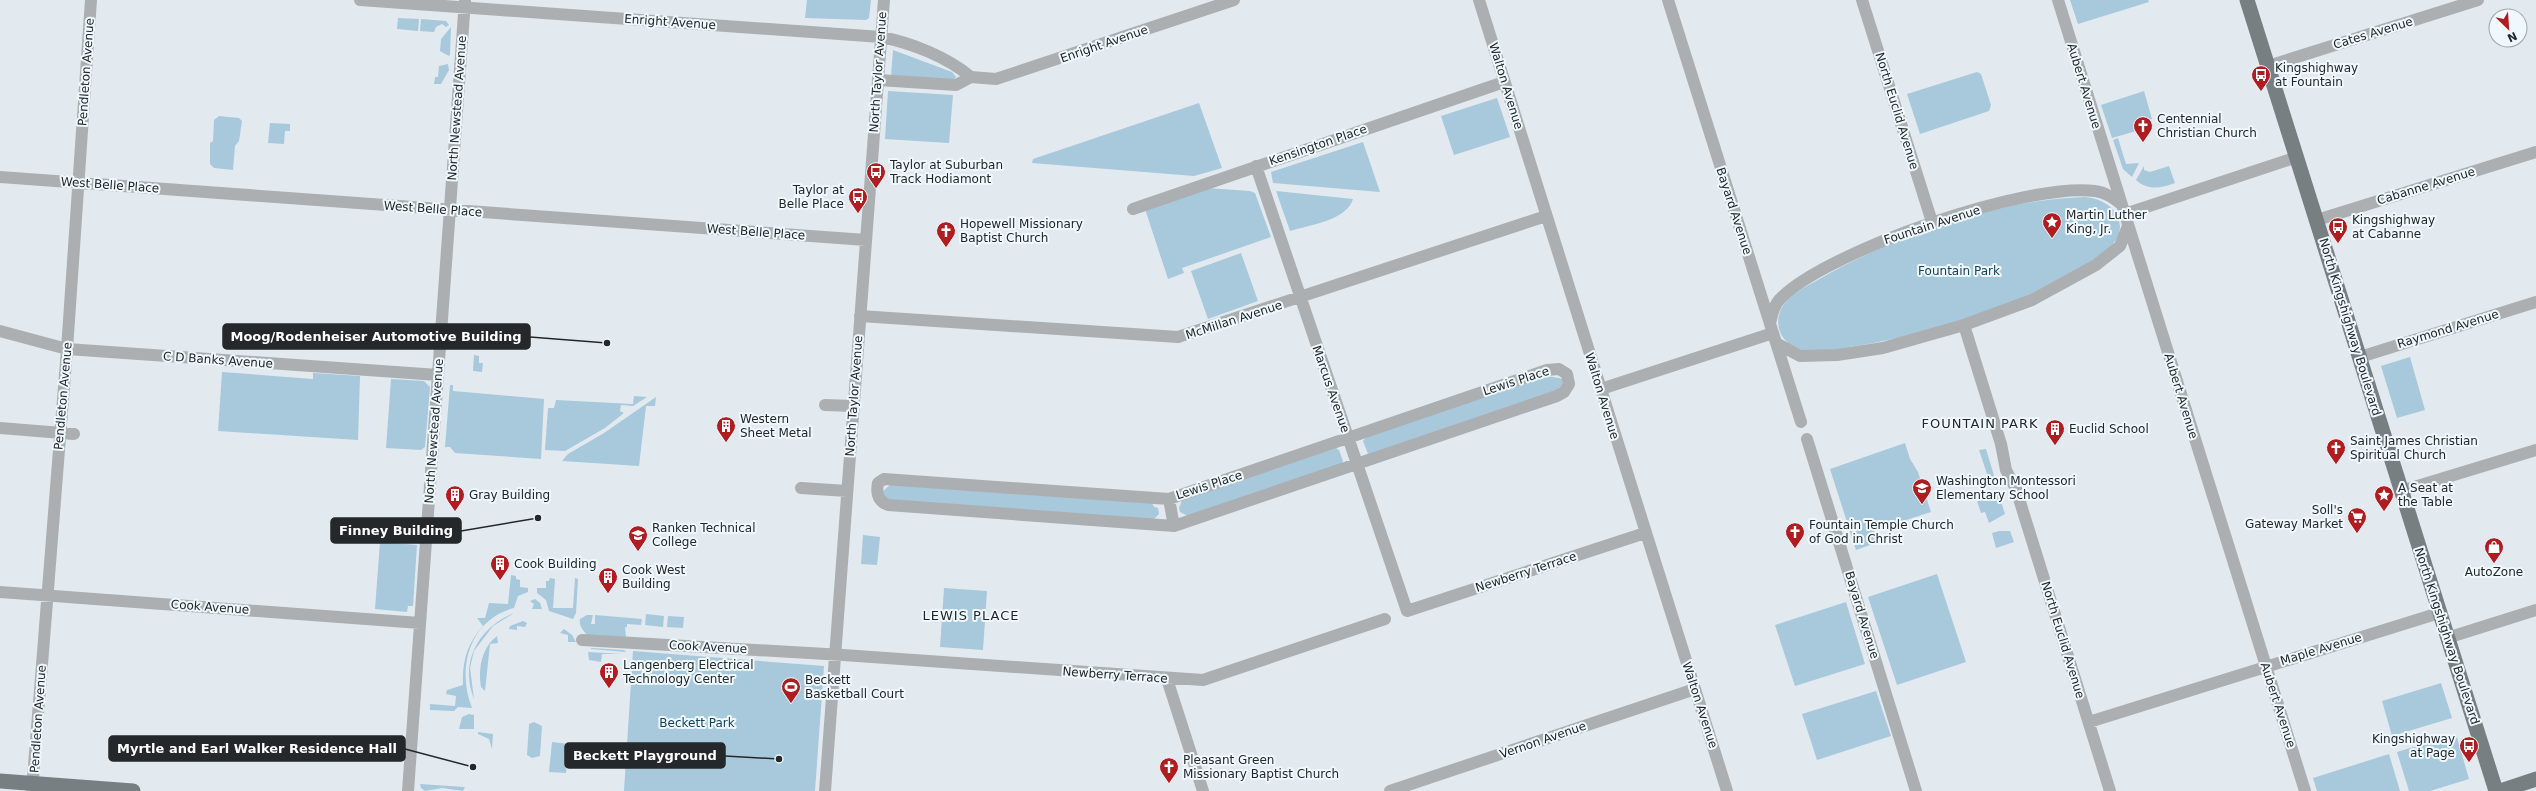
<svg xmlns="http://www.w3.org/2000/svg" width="2536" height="791" viewBox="0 0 2536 791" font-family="'DejaVu Sans',sans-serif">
<rect width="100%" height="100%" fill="#e2eaf0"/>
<!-- green -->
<path fill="#a8c8dc" d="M 807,0 L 871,0 L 869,18 L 866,20 L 805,18 Z
M 2070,0 L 2148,0 L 2149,2 L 2078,24 Z
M 398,18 L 419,19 L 418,31 L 397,29 Z
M 421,19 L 446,21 L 449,25 L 446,27 L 442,24 L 436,27 L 434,32 L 420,31 Z
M 451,27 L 450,54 L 449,56 L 440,51 L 441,39 Z
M 893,50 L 952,72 L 956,77 L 953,80 L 891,76 Z
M 448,64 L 449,70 L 441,84 L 434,84 L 435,77 L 438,77 L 439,66 Z
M 1977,72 L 1981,74 L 1991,105 L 1989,111 L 1920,134 L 1907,94 Z
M 888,91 L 953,95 L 949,143 L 885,139 Z
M 2144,91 L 2152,119 L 2148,120 L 2150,127 L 2112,138 L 2101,105 Z
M 1497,98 L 1510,137 L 1454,155 L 1441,116 Z
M 1199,103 L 1222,168 L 1194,176 L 1032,163 L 1033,159 Z
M 219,116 L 239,118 L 242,121 L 239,141 L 235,146 L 233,170 L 214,168 L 210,164 L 210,143 L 213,141 L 214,120 Z
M 270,123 L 290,124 L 290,131 L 285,131 L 284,144 L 268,143 Z
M 2118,138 L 2126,164 L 2139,163 L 2132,177 L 2123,169 L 2113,140 Z
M 1363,142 L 1380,192 L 1273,183 L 1271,172 Z
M 2144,166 L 2144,170 L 2150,172 L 2169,166 L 2175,183 C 2161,188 2148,191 2136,180 Z
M 1207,188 L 1250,191 L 1255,193 L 1271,237 L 1182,268 L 1184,273 L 1168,279 L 1145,209 Z
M 1276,191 L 1353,199 C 1346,221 1309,225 1290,231 Z
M 2085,197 C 2114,199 2133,226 2109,248 C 2087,268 2057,282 2031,294 C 1974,320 1911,338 1849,347 C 1835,350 1816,353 1802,350 C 1793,348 1785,342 1781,334 C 1776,324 1778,312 1784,304 C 1792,294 1805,287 1816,281 C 1875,246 1941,223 2007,207 C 2033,201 2059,198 2085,197 Z
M 1241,253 L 1258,301 L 1208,319 L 1191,271 Z
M 474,355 L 479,356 L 479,363 L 483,363 L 482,372 L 473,371 Z
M 2410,357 L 2425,410 L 2397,418 L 2381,366 Z
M 222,372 L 313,379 L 313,373 L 360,376 L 358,440 L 218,431 Z
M 1546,376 L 1565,379 L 1558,390 L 1368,454 L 1363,441 L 1366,437 Z
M 391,379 L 424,381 L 430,387 L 425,447 L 421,450 L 386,448 Z
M 450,385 L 453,385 L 453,391 L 544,399 L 541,459 L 455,453 L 450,447 L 445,447 Z
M 634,396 L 647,397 L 633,406 L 621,405 L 620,411 L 624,413 L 605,428 L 565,451 L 545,450 L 548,408 L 554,408 L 556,400 L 633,404 Z
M 656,397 L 655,406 L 646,406 L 639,466 L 562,461 L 568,454 L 604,433 Z
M 1905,443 L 1910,459 L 1918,472 L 1931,512 L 1875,530 L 1871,529 L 1880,536 L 1881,541 L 1856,550 L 1830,469 Z
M 1336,448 L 1339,450 L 1343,461 L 1341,464 L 1188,516 L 1180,512 L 1179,508 L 1182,500 Z
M 1986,449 L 1995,479 L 1990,483 L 1979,450 Z
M 891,484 L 1152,503 L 1154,507 L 1158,508 L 1159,514 L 1152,521 L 895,502 L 886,498 L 882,492 Z
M 1998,492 L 2005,514 L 1989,523 L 1985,512 L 1981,513 L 1977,501 L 1990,497 L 1990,494 Z
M 1999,531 L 2010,531 L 2014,542 L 1996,548 L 1992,533 Z
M 863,535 L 880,537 L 877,565 L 861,564 Z
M 380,542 L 417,545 L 413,606 L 408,606 L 407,612 L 375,609 Z
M 1937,574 L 1966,662 L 1897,685 L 1868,597 Z
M 511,575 L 516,576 L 516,579 L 520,580 L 520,587 L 528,588 L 528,592 L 518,596 L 514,608 C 470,619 456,668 472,708 L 458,707 L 454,711 L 430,710 L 430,704 L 455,706 L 456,696 L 446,694 L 447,690 L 463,685 C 462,661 467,644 483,626 L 477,618 L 485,618 L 489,603 L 508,604 Z
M 550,578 L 555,579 L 553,608 L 573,608 L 575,578 L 578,579 L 576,613 L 573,619 L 549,611 L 546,600 L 537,593 L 537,588 L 546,588 L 546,581 L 549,581 Z
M 944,588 L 987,591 L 983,650 L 940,647 Z
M 535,599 L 540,603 L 542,609 L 532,609 L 534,604 L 530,601 Z
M 1846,602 L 1865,664 L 1795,686 L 1775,625 Z
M 514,613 L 493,626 L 474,651 L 470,668 L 474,699 C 459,662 479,627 514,613 Z
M 646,614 L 664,616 L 663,627 L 645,625 Z
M 587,615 L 593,615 L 591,624 L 595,624 L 595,615 L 642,619 L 641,625 L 627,624 L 627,627 L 640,628 L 625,627 L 626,637 L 587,635 C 582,629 579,626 580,619 Z
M 668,616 L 684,617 L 683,628 L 667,627 Z
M 523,621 L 527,623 L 525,627 L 517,626 L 517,630 L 509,629 L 510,626 Z
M 564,629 L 572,635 L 576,642 L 568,642 L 568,635 L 560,633 Z
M 497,636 L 498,643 L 490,644 L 485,691 L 481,687 C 478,670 481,648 497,636 Z
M 591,648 L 624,650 L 626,652 L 591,649 Z
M 633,651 L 824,666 L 815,791 L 624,791 Z
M 588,652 L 622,654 L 602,654 L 601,662 L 589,660 Z
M 2441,683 L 2452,718 L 2392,736 L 2382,701 Z
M 1876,691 L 1891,736 L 1817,760 L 1802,714 Z
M 469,714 L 474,715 L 474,729 L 459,729 L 462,717 Z
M 534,722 L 542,726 L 540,756 L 532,758 L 527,755 L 529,724 Z
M 478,732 L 493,734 L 492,749 L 489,739 L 478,734 Z
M 2456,734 L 2469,779 L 2430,791 L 2409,791 L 2397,752 Z
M 552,742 L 569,744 L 566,773 L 549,772 Z
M 2389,754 L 2400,791 L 2317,791 L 2313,778 Z
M 420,784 L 465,787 L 463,791 L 442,788 L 425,791 L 421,788 Z"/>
<!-- water -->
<path fill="#84abc4" d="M1944 272a5 5 0 1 1 10 0a5 5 0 1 1-10 0Z"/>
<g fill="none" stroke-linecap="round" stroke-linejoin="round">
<!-- minor -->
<path stroke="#acafb1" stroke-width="12" d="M 360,0 L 881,37 C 912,43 947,57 971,77
M 1479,0 L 1727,791
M 1668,0 L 1801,422
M 1862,0 L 1932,222
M 2058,0 L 2305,791
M 2268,66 L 2478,0
M 878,80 L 956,85 L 971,77 L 996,79 L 1234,0
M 1256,166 L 1407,611 L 1645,533
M 0,177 L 866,240
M 1133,209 L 1504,82
M 2125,214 L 2297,157
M 2317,220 L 2536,152
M 860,316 L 1178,337 L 1546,216
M 1770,324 C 1772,314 1774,304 1782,297 C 1830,250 2028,182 2095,191 C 2105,192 2113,198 2121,204
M 1964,325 L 2001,444 L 2006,470 L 2016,489 L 2110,791
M 0,331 L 67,349 L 438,375
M 1776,343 L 1800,356 L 1837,355 L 1883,348 L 1964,325 L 2032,300 L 2096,265 L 2120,246 L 2128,226
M 2360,357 L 2536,302
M 1559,369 L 1567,374 L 1569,384 L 1564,392 L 1557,396 L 1174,526 L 888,505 C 878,501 876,493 878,483 L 884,479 L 1169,499 L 1547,370 Z
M 1601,389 L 1773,333
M 825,405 L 853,406
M 0,428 L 74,434
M 1807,439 L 1916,791
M 801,488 L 847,491
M 2401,491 L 2536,450
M 1169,499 L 1174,526
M 0,592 L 420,623
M 2447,638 L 2536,610
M 582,640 L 843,655 L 1203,680 L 1385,619
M 1167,679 L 1203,791
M 2089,722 L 2439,613
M 32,791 L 67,349 L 91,0
M 408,791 L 465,0
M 825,791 L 884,0
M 1390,791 L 1695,689"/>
<!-- major -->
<path stroke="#787f83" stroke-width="15" d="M 2247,0 L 2496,791
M 0,781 L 133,791
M 2500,791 L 2536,779"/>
</g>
<!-- icons -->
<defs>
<g id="bus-pin" transform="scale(1)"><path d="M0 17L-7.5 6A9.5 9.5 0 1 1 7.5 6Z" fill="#af1d21" stroke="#eff8fd"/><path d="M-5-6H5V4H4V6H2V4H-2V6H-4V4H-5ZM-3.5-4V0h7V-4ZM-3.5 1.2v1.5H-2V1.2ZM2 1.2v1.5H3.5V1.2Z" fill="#fff"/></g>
<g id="church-pin" transform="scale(1)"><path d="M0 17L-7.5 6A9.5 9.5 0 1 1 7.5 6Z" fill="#af1d21" stroke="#eff8fd"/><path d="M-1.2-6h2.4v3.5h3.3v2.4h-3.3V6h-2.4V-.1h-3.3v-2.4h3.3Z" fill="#fff"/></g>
<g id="sight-pin" transform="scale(1)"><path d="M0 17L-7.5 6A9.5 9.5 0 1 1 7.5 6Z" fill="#af1d21" stroke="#eff8fd"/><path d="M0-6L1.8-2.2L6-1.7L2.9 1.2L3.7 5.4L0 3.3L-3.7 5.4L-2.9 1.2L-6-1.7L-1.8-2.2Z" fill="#fff"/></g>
<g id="building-pin" transform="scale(1)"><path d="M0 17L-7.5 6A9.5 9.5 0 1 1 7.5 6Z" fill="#af1d21" stroke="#eff8fd"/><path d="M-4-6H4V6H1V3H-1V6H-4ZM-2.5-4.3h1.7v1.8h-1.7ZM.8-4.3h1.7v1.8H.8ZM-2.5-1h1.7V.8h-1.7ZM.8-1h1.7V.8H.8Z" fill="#fff"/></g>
<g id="school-pin" transform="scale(1)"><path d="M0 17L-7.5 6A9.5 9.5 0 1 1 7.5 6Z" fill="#af1d21" stroke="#eff8fd"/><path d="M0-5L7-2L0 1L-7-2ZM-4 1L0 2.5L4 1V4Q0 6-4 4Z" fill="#fff"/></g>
<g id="supermarket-pin" transform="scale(1)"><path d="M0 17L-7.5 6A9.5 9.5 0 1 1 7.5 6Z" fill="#af1d21" stroke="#eff8fd"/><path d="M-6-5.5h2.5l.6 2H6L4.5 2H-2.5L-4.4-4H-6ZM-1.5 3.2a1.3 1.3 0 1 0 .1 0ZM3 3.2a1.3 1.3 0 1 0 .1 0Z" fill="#fff"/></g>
<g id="university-pin" transform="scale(1)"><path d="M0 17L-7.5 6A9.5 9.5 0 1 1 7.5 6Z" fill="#af1d21" stroke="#eff8fd"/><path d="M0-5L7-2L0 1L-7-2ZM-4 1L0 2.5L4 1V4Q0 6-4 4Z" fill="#fff"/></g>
<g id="shop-pin" transform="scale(1)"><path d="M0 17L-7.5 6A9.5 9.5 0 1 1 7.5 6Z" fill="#af1d21" stroke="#eff8fd"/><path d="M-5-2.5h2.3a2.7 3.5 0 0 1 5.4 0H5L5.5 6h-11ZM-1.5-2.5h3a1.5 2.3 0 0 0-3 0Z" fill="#fff"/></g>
<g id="stadium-pin" transform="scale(1)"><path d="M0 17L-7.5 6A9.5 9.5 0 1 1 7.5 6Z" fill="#af1d21" stroke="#eff8fd"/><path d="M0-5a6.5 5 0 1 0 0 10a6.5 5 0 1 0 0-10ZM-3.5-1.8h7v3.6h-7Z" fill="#fff"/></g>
</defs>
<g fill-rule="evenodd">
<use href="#bus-pin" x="2261" y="75"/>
<use href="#church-pin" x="2143" y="126"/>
<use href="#bus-pin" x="876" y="172"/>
<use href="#bus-pin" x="858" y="197"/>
<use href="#sight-pin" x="2052" y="222"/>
<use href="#bus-pin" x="2338" y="227"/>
<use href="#church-pin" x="946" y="231"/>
<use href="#building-pin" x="726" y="426"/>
<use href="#building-pin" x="2055" y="429"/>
<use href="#church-pin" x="2336" y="448"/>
<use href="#school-pin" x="1922" y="488"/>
<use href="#building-pin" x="455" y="495"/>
<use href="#sight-pin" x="2384" y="495"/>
<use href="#supermarket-pin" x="2357" y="517"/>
<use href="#church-pin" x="1795" y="532"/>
<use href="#university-pin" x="638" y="535"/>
<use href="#shop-pin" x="2494" y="547"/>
<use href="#building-pin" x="500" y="564"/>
<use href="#building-pin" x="608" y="577"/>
<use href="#building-pin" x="609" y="672"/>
<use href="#stadium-pin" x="791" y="687"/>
<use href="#bus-pin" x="2469" y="746"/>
<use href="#church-pin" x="1169" y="767"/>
</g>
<g text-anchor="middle" stroke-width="4" stroke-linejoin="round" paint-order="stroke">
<!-- street labels -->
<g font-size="12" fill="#25282a" stroke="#eff8fd">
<text transform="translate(670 22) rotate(4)" y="4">Enright Avenue</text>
<text transform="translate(2373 33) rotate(-17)" y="4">Cates Avenue</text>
<text transform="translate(1104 44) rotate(-19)" y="4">Enright Avenue</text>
<text transform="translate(86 72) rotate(-86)" y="4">Pendleton Avenue</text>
<text transform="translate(878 72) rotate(-86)" y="4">North Taylor Avenue</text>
<text transform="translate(1506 86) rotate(73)" y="4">Walton Avenue</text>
<text transform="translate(2084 86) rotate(73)" y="4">Aubert Avenue</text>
<text transform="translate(457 108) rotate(-86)" y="4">North Newstead Avenue</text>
<text transform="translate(1897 111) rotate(73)" y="4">North Euclid Avenue</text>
<text transform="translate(1318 145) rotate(-19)" y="4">Kensington Place</text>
<text transform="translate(110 185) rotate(4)" y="4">West Belle Place</text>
<text transform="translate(2426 186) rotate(-17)" y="4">Cabanne Avenue</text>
<text transform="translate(433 209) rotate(4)" y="4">West Belle Place</text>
<text transform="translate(1734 211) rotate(72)" y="4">Bayard Avenue</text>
<text transform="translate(1932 225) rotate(-18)" y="4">Fountain Avenue</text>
<text transform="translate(756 232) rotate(4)" y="4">West Belle Place</text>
<text transform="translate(1234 320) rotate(-18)" y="4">McMillan Avenue</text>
<text transform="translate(2350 327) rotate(73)" y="4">North Kingshighway Boulevard</text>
<text transform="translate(2448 329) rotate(-17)" y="4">Raymond Avenue</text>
<text transform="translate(218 360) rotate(4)" y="4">C D Banks Avenue</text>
<text transform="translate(1516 381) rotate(-18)" y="4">Lewis Place</text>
<text transform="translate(1331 389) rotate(71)" y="4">Marcus Avenue</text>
<text transform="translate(63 396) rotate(-85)" y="4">Pendleton Avenue</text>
<text transform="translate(854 396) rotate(-86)" y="4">North Taylor Avenue</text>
<text transform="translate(1602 396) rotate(73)" y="4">Walton Avenue</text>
<text transform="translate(2181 396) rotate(73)" y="4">Aubert Avenue</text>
<text transform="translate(434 431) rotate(-86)" y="4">North Newstead Avenue</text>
<text transform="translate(1209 485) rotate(-18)" y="4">Lewis Place</text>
<text transform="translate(1526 572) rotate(-18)" y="4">Newberry Terrace</text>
<text transform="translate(210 607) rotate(4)" y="4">Cook Avenue</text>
<text transform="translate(1862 615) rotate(73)" y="4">Bayard Avenue</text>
<text transform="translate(2447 636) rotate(72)" y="4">North Kingshighway Boulevard</text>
<text transform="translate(2063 640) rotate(73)" y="4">North Euclid Avenue</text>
<text transform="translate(708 647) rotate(3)" y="4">Cook Avenue</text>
<text transform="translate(2321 649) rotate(-17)" y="4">Maple Avenue</text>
<text transform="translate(1115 675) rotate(4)" y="4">Newberry Terrace</text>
<text transform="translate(1700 705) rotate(72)" y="4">Walton Avenue</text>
<text transform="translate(2278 705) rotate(72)" y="4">Aubert Avenue</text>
<text transform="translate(38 719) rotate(-86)" y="4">Pendleton Avenue</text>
<text transform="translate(1543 740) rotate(-19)" y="4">Vernon Avenue</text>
</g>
<!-- poi labels -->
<g font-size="12" fill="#25282a" stroke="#eff8fd" text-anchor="start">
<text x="2275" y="72">Kingshighway<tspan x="2275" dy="14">at Fountain</tspan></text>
<text x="2157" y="123">Centennial<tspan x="2157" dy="14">Christian Church</tspan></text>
<text x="890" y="169">Taylor at Suburban<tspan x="890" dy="14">Track Hodiamont</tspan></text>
<text x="844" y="194" text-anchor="end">Taylor at<tspan x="844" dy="14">Belle Place</tspan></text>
<text x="2066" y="219">Martin Luther<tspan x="2066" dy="14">King, Jr.</tspan></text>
<text x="2352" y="224">Kingshighway<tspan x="2352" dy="14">at Cabanne</tspan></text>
<text x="960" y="228">Hopewell Missionary<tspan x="960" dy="14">Baptist Church</tspan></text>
<text x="740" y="423">Western<tspan x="740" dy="14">Sheet Metal</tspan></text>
<text x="2069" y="433">Euclid School</text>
<text x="2350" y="445">Saint James Christian<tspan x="2350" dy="14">Spiritual Church</tspan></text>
<text x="1936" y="485">Washington Montessori<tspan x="1936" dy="14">Elementary School</tspan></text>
<text x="2398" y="492">A Seat at<tspan x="2398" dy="14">the Table</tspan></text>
<text x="469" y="499">Gray Building</text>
<text x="2343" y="514" text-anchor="end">Soll's<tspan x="2343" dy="14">Gateway Market</tspan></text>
<text x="1809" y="529">Fountain Temple Church<tspan x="1809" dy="14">of God in Christ</tspan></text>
<text x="652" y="532">Ranken Technical<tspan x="652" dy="14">College</tspan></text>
<text x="514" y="568">Cook Building</text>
<text x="622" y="574">Cook West<tspan x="622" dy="14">Building</tspan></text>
<text x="2494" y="576" text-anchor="middle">AutoZone</text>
<text x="623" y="669">Langenberg Electrical<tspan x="623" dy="14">Technology Center</tspan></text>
<text x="805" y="684">Beckett<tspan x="805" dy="14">Basketball Court</tspan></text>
<text x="2455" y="743" text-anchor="end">Kingshighway<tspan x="2455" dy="14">at Page</tspan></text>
<text x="1183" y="764">Pleasant Green<tspan x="1183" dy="14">Missionary Baptist Church</tspan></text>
</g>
<!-- park labels -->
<g font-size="12" fill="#12445e" stroke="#eff8fd">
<text x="1959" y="275">Fountain Park</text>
<text x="697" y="727">Beckett Park</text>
</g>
<!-- neighbourhood labels -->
<g font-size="13" letter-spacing="1" fill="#25282a" stroke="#eff8fd">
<text x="1980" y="428">FOUNTAIN PARK</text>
<text x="971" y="620">LEWIS PLACE</text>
</g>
</g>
<!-- callouts -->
<path fill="none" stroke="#25282a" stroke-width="1.5" d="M607 343L530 337M538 518L461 531M473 767L405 749M779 759L725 756"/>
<g fill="#25282a" stroke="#eff8fd" stroke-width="1.5">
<circle cx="607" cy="343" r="4"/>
<circle cx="538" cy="518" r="4"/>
<circle cx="473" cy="767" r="4"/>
<circle cx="779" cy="759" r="4"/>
</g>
<g fill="#25282a" stroke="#25282a" stroke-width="1.5">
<rect x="223" y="324" width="307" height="25" rx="4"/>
<rect x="331" y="518" width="130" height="25" rx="4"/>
<rect x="109" y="736" width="296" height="25" rx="4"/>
<rect x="565" y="743" width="160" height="25" rx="4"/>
</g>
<g font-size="13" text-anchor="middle" font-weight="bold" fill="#fff">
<text x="376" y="341">Moog/Rodenheiser Automotive Building</text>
<text x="396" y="535">Finney Building</text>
<text x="257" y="753">Myrtle and Earl Walker Residence Hall</text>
<text x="645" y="760">Beckett Playground</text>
</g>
<!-- north arrow -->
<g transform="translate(2508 28) rotate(155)"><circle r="19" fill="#eff8fd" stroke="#9ea5a9"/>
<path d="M0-3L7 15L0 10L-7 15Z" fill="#af1d21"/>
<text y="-6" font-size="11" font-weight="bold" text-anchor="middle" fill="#25282a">N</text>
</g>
</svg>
